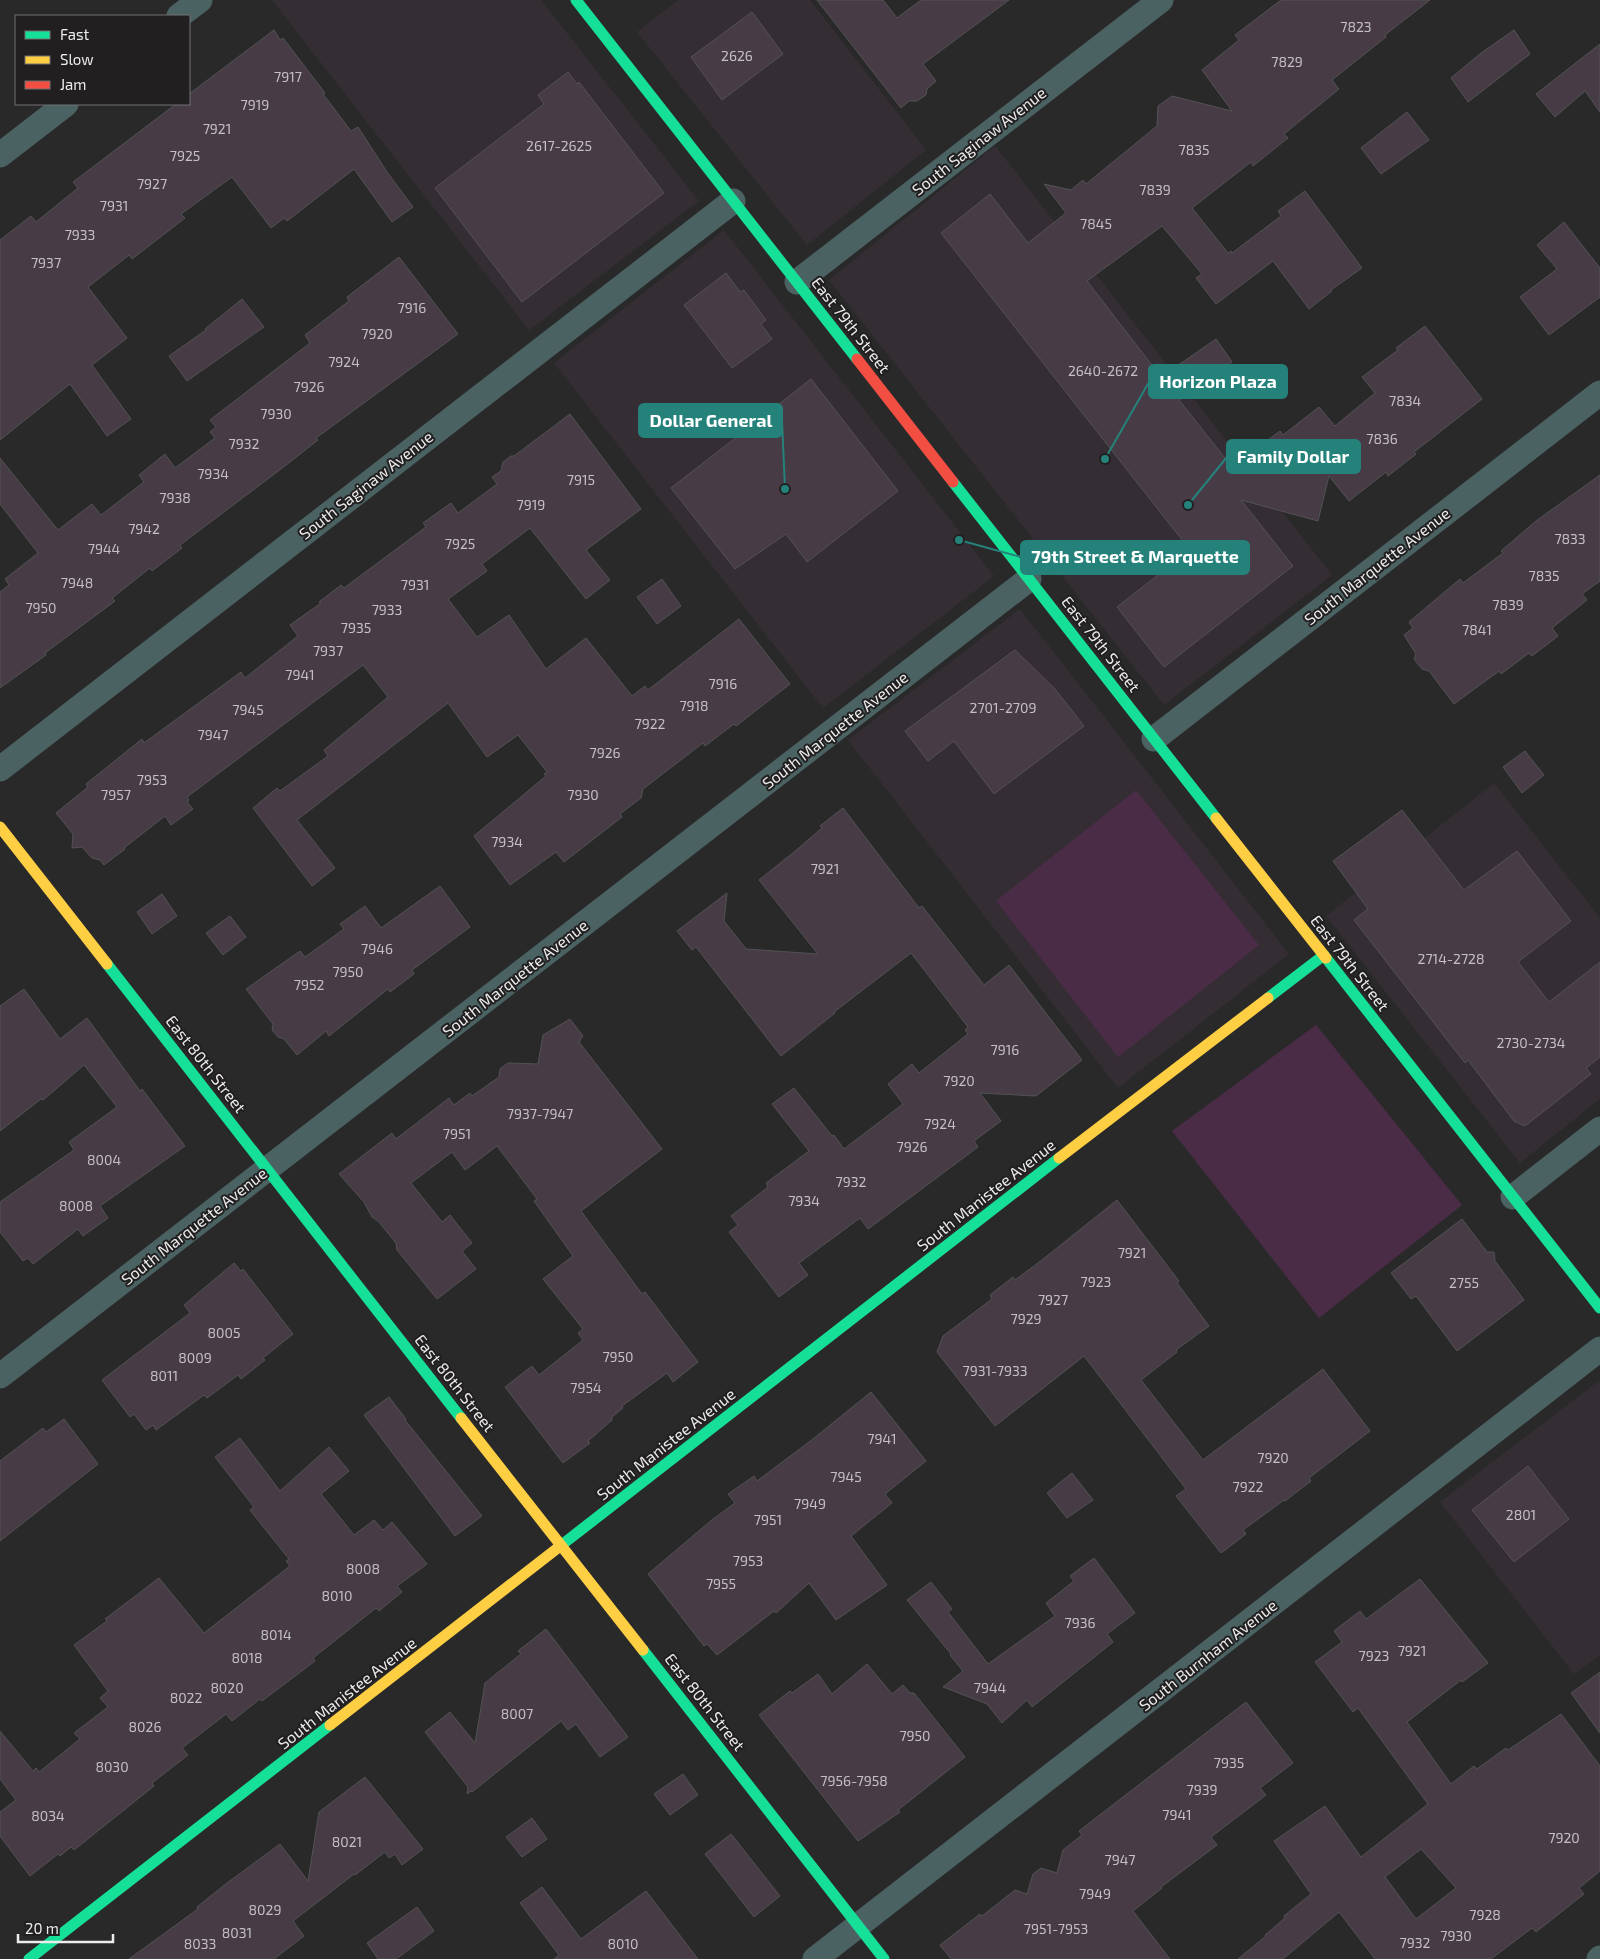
<svg xmlns="http://www.w3.org/2000/svg" width="1600" height="1959" viewBox="0 0 1600 1959" font-family="'Exo 2',sans-serif">
<rect width="100%" height="100%" fill="#2a292a"/>
<!-- built -->
<path fill="#342e34" d="M 272,0 L 541,0 L 699,201 L 529,330 Z
M 678,0 L 810,0 L 926,150 L 807,245 L 637,32 Z
M 995,146 L 1332,575 L 1164,705 L 829,280 Z
M 724,230 L 994,576 L 823,708 L 554,363 Z
M 1020,609 L 1289,954 L 1118,1088 L 848,740 Z
M 1494,783 L 1600,918 L 1600,1099 L 1520,1163 L 1326,916 Z
M 1600,1380 L 1600,1655 L 1574,1674 L 1440,1502 Z"/>
<!-- green -->
<path fill="#4b2c47" d="M 1136,790 L 1259,945 L 1118,1057 L 996,901 Z
M 1316,1025 L 1462,1205 L 1319,1318 L 1172,1131 Z"/>
<!-- building -->
<path fill="#473c46" stroke="#535253" fill-rule="evenodd" d="M 817,0 L 883,0 L 897,18 L 921,0 L 1009,0 L 923,64 L 936,81 L 927,89 L 926,95 L 917,101 L 909,101 L 901,108 Z
M 1281,0 L 1430,0 L 1385,35 L 1386,37 L 1332,80 L 1339,89 L 1284,134 L 1288,138 L 1253,166 L 1251,162 L 1192,208 L 1228,253 L 1231,251 L 1232,253 L 1281,216 L 1278,211 L 1305,191 L 1362,268 L 1331,290 L 1332,291 L 1309,309 L 1273,261 L 1216,304 L 1196,278 L 1202,274 L 1162,226 L 1087,281 L 1161,377 L 1216,339 L 1232,362 L 1179,400 L 1232,467 L 1280,431 L 1283,435 L 1319,407 L 1335,426 L 1375,393 L 1362,377 L 1398,350 L 1396,348 L 1425,326 L 1482,399 L 1414,452 L 1416,454 L 1388,476 L 1386,472 L 1349,501 L 1329,476 L 1318,521 L 1241,500 L 1293,566 L 1164,667 L 1117,607 L 1190,550 L 941,233 L 990,194 L 1028,243 L 1066,213 L 1044,184 L 1071,190 L 1083,180 L 1086,184 L 1157,126 L 1158,106 L 1172,96 L 1232,111 L 1202,70 L 1239,40 L 1235,35 Z
M 752,12 L 783,54 L 722,100 L 691,57 Z
M 274,30 L 280,40 L 283,38 L 325,93 L 323,94 L 351,131 L 358,127 L 387,172 L 413,207 L 392,222 L 354,169 L 287,221 L 284,218 L 271,228 L 232,177 L 181,214 L 185,218 L 132,259 L 129,255 L 88,287 L 127,338 L 92,365 L 131,419 L 107,436 L 70,384 L 0,440 L 0,240 L 31,216 L 36,222 L 78,188 L 73,182 L 176,104 L 189,104 L 189,94 Z
M 1514,30 L 1530,54 L 1468,102 L 1451,78 L 1481,53 Z
M 1600,44 L 1600,112 L 1585,91 L 1555,117 L 1536,94 Z
M 568,72 L 577,84 L 579,82 L 664,193 L 522,302 L 435,188 L 544,104 L 538,95 Z
M 1407,112 L 1429,140 L 1381,174 L 1361,148 Z
M 1564,222 L 1600,268 L 1600,297 L 1549,335 L 1520,297 L 1557,269 L 1537,245 Z
M 399,257 L 458,334 L 316,438 L 318,440 L 281,469 L 180,545 L 182,548 L 152,571 L 150,568 L 112,598 L 115,601 L 45,653 L 46,655 L 0,688 L 0,592 L 9,585 L 5,579 L 38,553 L 0,504 L 0,458 L 58,530 L 92,504 L 101,515 L 144,482 L 139,475 L 165,454 L 175,468 L 215,438 L 210,432 L 216,427 L 210,420 L 310,343 L 305,335 L 349,301 L 347,297 Z
M 726,273 L 740,292 L 744,290 L 766,320 L 761,324 L 772,339 L 732,368 L 684,305 Z
M 242,299 L 264,327 L 187,381 L 169,356 L 206,330 L 205,329 Z
M 811,379 L 898,491 L 807,562 L 786,534 L 735,569 L 671,488 Z
M 570,414 L 641,509 L 586,550 L 610,580 L 586,599 L 530,528 L 482,564 L 487,571 L 448,599 L 477,637 L 509,615 L 546,669 L 586,638 L 632,696 L 645,686 L 648,690 L 739,619 L 790,684 L 736,726 L 734,724 L 705,746 L 703,743 L 643,789 L 641,798 L 620,814 L 622,817 L 564,862 L 556,852 L 510,885 L 474,836 L 546,776 L 544,774 L 547,772 L 518,735 L 487,757 L 448,703 L 297,820 L 335,868 L 312,886 L 253,808 L 277,788 L 280,791 L 328,756 L 324,750 L 388,697 L 363,665 L 187,797 L 189,800 L 187,802 L 193,809 L 171,825 L 165,816 L 124,848 L 125,849 L 104,865 L 100,860 L 92,858 L 82,847 L 72,848 L 73,834 L 56,813 L 88,787 L 86,784 L 142,739 L 144,743 L 241,672 L 245,678 L 298,636 L 290,625 L 321,603 L 319,602 L 341,585 L 344,588 L 426,527 L 423,523 L 451,503 L 458,513 L 497,484 L 492,477 L 501,471 L 503,462 L 511,456 L 514,456 Z
M 1600,475 L 1600,581 L 1582,594 L 1587,600 L 1552,628 L 1558,636 L 1532,656 L 1529,653 L 1501,674 L 1499,671 L 1454,704 L 1429,671 L 1422,669 L 1414,659 L 1416,654 L 1404,635 L 1413,628 L 1409,622 L 1460,579 L 1463,583 L 1503,553 L 1501,551 L 1536,521 Z
M 662,579 L 681,606 L 657,624 L 637,597 Z
M 1015,650 L 1055,689 L 1084,726 L 994,794 L 954,741 L 928,761 L 905,731 Z
M 1525,751 L 1544,775 L 1522,793 L 1503,767 Z
M 843,808 L 919,908 L 922,906 L 984,985 L 1009,965 L 1082,1060 L 1036,1096 L 980,1093 L 1001,1121 L 974,1141 L 978,1147 L 868,1229 L 860,1218 L 799,1263 L 808,1275 L 779,1297 L 729,1232 L 738,1225 L 731,1216 L 768,1187 L 766,1183 L 809,1151 L 772,1104 L 794,1088 L 832,1136 L 834,1135 L 844,1149 L 903,1104 L 888,1084 L 912,1064 L 919,1073 L 968,1034 L 965,1030 L 968,1027 L 911,953 L 834,1012 L 835,1013 L 781,1056 L 696,947 L 692,950 L 677,931 L 727,893 L 724,921 L 746,949 L 818,954 L 759,880 L 794,852 L 822,828 L 820,826 Z
M 1402,810 L 1464,890 L 1517,851 L 1571,921 L 1518,962 L 1549,1002 L 1600,962 L 1600,1057 L 1586,1068 L 1591,1074 L 1525,1126 L 1514,1121 L 1468,1060 L 1465,1063 L 1354,920 L 1368,909 L 1333,861 Z
M 440,886 L 470,927 L 412,970 L 414,974 L 390,992 L 388,989 L 329,1036 L 326,1031 L 297,1055 L 284,1039 L 278,1037 L 272,1030 L 273,1024 L 246,989 L 300,951 L 305,957 L 344,929 L 340,924 L 365,906 L 381,928 Z
M 162,894 L 177,916 L 152,934 L 137,912 Z
M 230,916 L 246,937 L 223,955 L 206,933 Z
M 24,989 L 60,1039 L 87,1018 L 140,1091 L 142,1089 L 185,1146 L 100,1206 L 108,1218 L 83,1236 L 78,1229 L 33,1264 L 28,1258 L 23,1261 L 0,1232 L 0,1202 L 74,1150 L 69,1142 L 117,1107 L 84,1065 L 43,1100 L 41,1099 L 0,1131 L 0,1006 Z
M 570,1019 L 583,1036 L 579,1042 L 662,1149 L 581,1211 L 642,1294 L 645,1292 L 698,1362 L 673,1382 L 667,1373 L 622,1406 L 623,1408 L 612,1417 L 612,1420 L 588,1441 L 590,1443 L 563,1463 L 505,1387 L 532,1366 L 539,1375 L 583,1340 L 578,1333 L 583,1329 L 543,1279 L 573,1256 L 534,1201 L 537,1199 L 497,1146 L 465,1170 L 452,1152 L 411,1183 L 442,1222 L 450,1215 L 472,1243 L 462,1251 L 476,1269 L 437,1299 L 397,1250 L 396,1243 L 378,1221 L 372,1217 L 364,1202 L 339,1174 L 392,1133 L 396,1139 L 449,1098 L 454,1105 L 470,1093 L 472,1096 L 499,1077 L 500,1069 L 508,1063 L 538,1064 L 543,1035 Z
M 1117,1200 L 1179,1281 L 1177,1283 L 1209,1326 L 1176,1350 L 1177,1352 L 1141,1380 L 1203,1460 L 1323,1369 L 1370,1431 L 1309,1478 L 1311,1481 L 1285,1501 L 1284,1500 L 1243,1530 L 1246,1534 L 1221,1553 L 1176,1496 L 1186,1489 L 1084,1356 L 995,1426 L 937,1352 L 943,1336 L 992,1299 L 990,1295 L 1013,1277 L 1015,1280 L 1042,1260 Z
M 1462,1219 L 1487,1252 L 1494,1252 L 1495,1261 L 1524,1300 L 1457,1351 L 1416,1296 L 1411,1299 L 1391,1273 Z
M 234,1263 L 241,1271 L 243,1269 L 293,1334 L 263,1358 L 265,1360 L 241,1379 L 238,1375 L 207,1398 L 204,1395 L 156,1430 L 153,1425 L 146,1430 L 134,1414 L 130,1417 L 102,1380 L 190,1313 L 184,1305 Z
M 871,1392 L 926,1461 L 885,1494 L 892,1503 L 851,1536 L 887,1585 L 836,1620 L 809,1583 L 776,1613 L 774,1611 L 717,1655 L 707,1644 L 704,1646 L 648,1574 L 713,1519 L 735,1503 L 728,1494 L 754,1476 L 757,1481 L 813,1439 Z
M 389,1397 L 406,1419 L 405,1420 L 482,1516 L 455,1536 L 364,1415 Z
M 64,1419 L 98,1464 L 0,1541 L 0,1461 L 43,1428 L 46,1432 Z
M 240,1438 L 280,1491 L 329,1447 L 349,1471 L 321,1494 L 354,1535 L 374,1520 L 383,1530 L 392,1522 L 427,1564 L 397,1586 L 402,1592 L 379,1611 L 376,1608 L 313,1658 L 315,1661 L 262,1701 L 260,1699 L 232,1721 L 226,1714 L 182,1748 L 188,1755 L 152,1783 L 154,1786 L 74,1850 L 71,1847 L 60,1856 L 58,1854 L 30,1876 L 0,1836 L 0,1812 L 16,1800 L 0,1779 L 0,1731 L 33,1771 L 36,1768 L 39,1772 L 80,1739 L 74,1733 L 108,1707 L 100,1698 L 108,1691 L 74,1645 L 107,1621 L 105,1619 L 159,1578 L 204,1633 L 290,1566 L 286,1561 L 289,1559 L 250,1510 L 254,1507 L 215,1457 Z
M 1528,1466 L 1569,1519 L 1514,1562 L 1472,1510 Z
M 1072,1473 L 1093,1500 L 1067,1518 L 1047,1493 Z
M 1094,1558 L 1135,1613 L 1107,1634 L 1113,1642 L 1032,1707 L 1027,1700 L 1002,1723 L 987,1704 L 943,1687 L 963,1671 L 950,1655 L 951,1654 L 907,1600 L 931,1582 L 952,1609 L 948,1612 L 988,1664 L 1055,1616 L 1046,1603 L 1074,1581 L 1070,1576 Z
M 1420,1579 L 1488,1663 L 1462,1682 L 1461,1680 L 1407,1722 L 1451,1784 L 1474,1766 L 1477,1769 L 1506,1748 L 1508,1750 L 1561,1714 L 1600,1766 L 1600,1871 L 1579,1888 L 1584,1894 L 1536,1932 L 1532,1928 L 1491,1959 L 1375,1959 L 1339,1912 L 1283,1959 L 1238,1959 L 1266,1936 L 1265,1935 L 1285,1918 L 1284,1916 L 1311,1894 L 1274,1841 L 1325,1806 L 1361,1857 L 1428,1804 L 1358,1708 L 1353,1712 L 1315,1662 L 1342,1642 L 1334,1631 L 1360,1611 L 1366,1619 ZM 1421,1849 L 1456,1888 L 1416,1919 L 1385,1877 Z
M 546,1629 L 628,1737 L 600,1757 L 576,1724 L 568,1730 L 561,1721 L 472,1792 L 471,1791 L 467,1794 L 468,1787 L 425,1732 L 450,1712 L 475,1743 L 485,1683 L 521,1654 L 518,1651 Z
M 867,1664 L 892,1694 L 903,1685 L 910,1693 L 914,1693 L 965,1757 L 898,1810 L 900,1812 L 858,1841 L 759,1715 L 790,1691 L 792,1693 L 818,1674 L 832,1694 Z
M 1600,1672 L 1600,1733 L 1571,1693 Z
M 1246,1702 L 1293,1763 L 1260,1788 L 1266,1795 L 1211,1837 L 1217,1845 L 1161,1887 L 1162,1888 L 1133,1911 L 1170,1959 L 951,1959 L 940,1945 L 980,1914 L 982,1916 L 1015,1890 L 1027,1894 L 1033,1874 L 1041,1868 L 1057,1873 L 1063,1850 L 1082,1835 L 1079,1831 Z
M 683,1774 L 698,1795 L 670,1815 L 654,1794 Z
M 365,1777 L 423,1849 L 402,1865 L 395,1854 L 389,1858 L 385,1852 L 355,1875 L 354,1874 L 293,1921 L 304,1936 L 274,1959 L 129,1959 L 198,1909 L 197,1907 L 227,1883 L 280,1844 L 308,1881 L 319,1812 Z
M 532,1818 L 547,1839 L 522,1857 L 506,1837 Z
M 731,1834 L 780,1896 L 754,1917 L 705,1854 Z
M 542,1887 L 581,1939 L 646,1891 L 698,1959 L 554,1959 L 559,1955 L 520,1903 Z
M 417,1907 L 434,1931 L 396,1959 L 378,1959 L 367,1943 Z"/>
<g fill="none" stroke-linecap="round" stroke-linejoin="round">
<!-- street -->
<path stroke="#4b6263" stroke-width="25" d="M 179,16 L 200,0
M 0,155 L 66,104
M 797,282 L 1161,0
M 1154,739 L 1600,393
M 0,769 L 733,201
M 1513,1197 L 1600,1129
M 0,1376 L 1029,579
M 815,1959 L 1600,1349
M 1599,1959 L 1600,1958"/>
<!-- fast -->
<path stroke="#16e098" stroke-width="11" d="M 576,0 L 857,359
M 953,482 L 1216,818
M 1326,958 L 1600,1308
M 107,964 L 461,1418
M 1268,998 L 1324,955
M 559,1547 L 1059,1158
M 643,1650 L 884,1959
M 29,1959 L 330,1725"/>
<!-- slow -->
<path stroke="#ffcf43" stroke-width="11" d="M 1216,818 L 1326,958
M 0,827 L 107,964
M 1059,1158 L 1268,998
M 461,1418 L 643,1650
M 330,1725 L 559,1547"/>
<!-- jam -->
<path stroke="#f24e42" stroke-width="11" d="M 857,359 L 953,482"/>
</g>
<g text-anchor="middle" stroke-width="4" stroke-linejoin="round" paint-order="stroke">
<!-- number labels -->
<g font-size="14" fill="#c4c0c3">
<text x="1356" y="32">7823</text>
<text x="737" y="61">2626</text>
<text x="1287" y="67">7829</text>
<text x="288" y="82">7917</text>
<text x="255" y="110">7919</text>
<text x="217" y="134">7921</text>
<text x="559" y="151">2617-2625</text>
<text x="1194" y="155">7835</text>
<text x="185" y="161">7925</text>
<text x="152" y="189">7927</text>
<text x="1155" y="195">7839</text>
<text x="114" y="211">7931</text>
<text x="1096" y="229">7845</text>
<text x="80" y="240">7933</text>
<text x="46" y="268">7937</text>
<text x="412" y="313">7916</text>
<text x="377" y="339">7920</text>
<text x="344" y="367">7924</text>
<text x="1103" y="376">2640-2672</text>
<text x="309" y="392">7926</text>
<text x="1405" y="406">7834</text>
<text x="276" y="419">7930</text>
<text x="1382" y="444">7836</text>
<text x="244" y="449">7932</text>
<text x="213" y="479">7934</text>
<text x="581" y="485">7915</text>
<text x="175" y="503">7938</text>
<text x="531" y="510">7919</text>
<text x="144" y="534">7942</text>
<text x="1570" y="544">7833</text>
<text x="460" y="549">7925</text>
<text x="104" y="554">7944</text>
<text x="1544" y="581">7835</text>
<text x="77" y="588">7948</text>
<text x="415" y="590">7931</text>
<text x="1508" y="610">7839</text>
<text x="41" y="613">7950</text>
<text x="387" y="615">7933</text>
<text x="356" y="633">7935</text>
<text x="1477" y="635">7841</text>
<text x="328" y="656">7937</text>
<text x="300" y="680">7941</text>
<text x="723" y="689">7916</text>
<text x="694" y="711">7918</text>
<text x="1003" y="713">2701-2709</text>
<text x="248" y="715">7945</text>
<text x="650" y="729">7922</text>
<text x="213" y="740">7947</text>
<text x="605" y="758">7926</text>
<text x="152" y="785">7953</text>
<text x="116" y="800">7957</text>
<text x="583" y="800">7930</text>
<text x="507" y="847">7934</text>
<text x="825" y="874">7921</text>
<text x="377" y="954">7946</text>
<text x="1451" y="964">2714-2728</text>
<text x="348" y="977">7950</text>
<text x="309" y="990">7952</text>
<text x="1531" y="1048">2730-2734</text>
<text x="1005" y="1055">7916</text>
<text x="959" y="1086">7920</text>
<text x="540" y="1119">7937-7947</text>
<text x="940" y="1129">7924</text>
<text x="457" y="1139">7951</text>
<text x="912" y="1152">7926</text>
<text x="104" y="1165">8004</text>
<text x="851" y="1187">7932</text>
<text x="804" y="1206">7934</text>
<text x="76" y="1211">8008</text>
<text x="1132" y="1258">7921</text>
<text x="1096" y="1287">7923</text>
<text x="1464" y="1288">2755</text>
<text x="1053" y="1305">7927</text>
<text x="1026" y="1324">7929</text>
<text x="224" y="1338">8005</text>
<text x="618" y="1362">7950</text>
<text x="195" y="1363">8009</text>
<text x="995" y="1376">7931-7933</text>
<text x="164" y="1381">8011</text>
<text x="586" y="1393">7954</text>
<text x="882" y="1444">7941</text>
<text x="1273" y="1463">7920</text>
<text x="846" y="1482">7945</text>
<text x="1248" y="1492">7922</text>
<text x="810" y="1509">7949</text>
<text x="1521" y="1520">2801</text>
<text x="768" y="1525">7951</text>
<text x="748" y="1566">7953</text>
<text x="363" y="1574">8008</text>
<text x="721" y="1589">7955</text>
<text x="337" y="1601">8010</text>
<text x="1080" y="1628">7936</text>
<text x="276" y="1640">8014</text>
<text x="1412" y="1656">7921</text>
<text x="1374" y="1661">7923</text>
<text x="247" y="1663">8018</text>
<text x="227" y="1693">8020</text>
<text x="990" y="1693">7944</text>
<text x="186" y="1703">8022</text>
<text x="517" y="1719">8007</text>
<text x="145" y="1732">8026</text>
<text x="915" y="1741">7950</text>
<text x="1229" y="1768">7935</text>
<text x="112" y="1772">8030</text>
<text x="854" y="1786">7956-7958</text>
<text x="1202" y="1795">7939</text>
<text x="1177" y="1820">7941</text>
<text x="48" y="1821">8034</text>
<text x="1564" y="1843">7920</text>
<text x="347" y="1847">8021</text>
<text x="1120" y="1865">7947</text>
<text x="1095" y="1899">7949</text>
<text x="265" y="1915">8029</text>
<text x="1485" y="1920">7928</text>
<text x="1056" y="1934">7951-7953</text>
<text x="237" y="1938">8031</text>
<text x="1456" y="1941">7930</text>
<text x="1415" y="1948">7932</text>
<text x="200" y="1949">8033</text>
<text x="623" y="1949">8010</text>
</g>
<!-- street labels -->
<g font-size="16" fill="#edeced" stroke="#211f20">
<text transform="translate(979 141) rotate(-38)" y="6">South Saginaw Avenue</text>
<text transform="translate(851 325) rotate(52)" y="6">East 79th Street</text>
<text transform="translate(366 485) rotate(-38)" y="6">South Saginaw Avenue</text>
<text transform="translate(1377 566) rotate(-38)" y="6">South Marquette Avenue</text>
<text transform="translate(1101 644) rotate(52)" y="6">East 79th Street</text>
<text transform="translate(835 730) rotate(-38)" y="6">South Marquette Avenue</text>
<text transform="translate(1350 963) rotate(52)" y="6">East 79th Street</text>
<text transform="translate(515 978) rotate(-38)" y="6">South Marquette Avenue</text>
<text transform="translate(206 1064) rotate(52)" y="6">East 80th Street</text>
<text transform="translate(986 1195) rotate(-38)" y="6">South Manistee Avenue</text>
<text transform="translate(194 1226) rotate(-38)" y="6">South Marquette Avenue</text>
<text transform="translate(455 1383) rotate(52)" y="6">East 80th Street</text>
<text transform="translate(666 1444) rotate(-38)" y="6">South Manistee Avenue</text>
<text transform="translate(1208 1655) rotate(-38)" y="6">South Burnham Avenue</text>
<text transform="translate(347 1693) rotate(-38)" y="6">South Manistee Avenue</text>
<text transform="translate(705 1702) rotate(52)" y="6">East 80th Street</text>
</g>
</g>
<!-- callouts -->
<path fill="none" stroke="#25827b" stroke-width="2" d="M1105 459L1149 382M785 489L782 420M1188 505L1227 457M959 540L1021 557"/>
<g fill="#25827b" stroke="#211f20" stroke-width="2">
<circle cx="1105" cy="459" r="5"/>
<circle cx="785" cy="489" r="5"/>
<circle cx="1188" cy="505" r="5"/>
<circle cx="959" cy="540" r="5"/>
</g>
<g fill="#25827b" stroke="#25827b" stroke-width="2">
<rect x="1149" y="365" width="138" height="33" rx="5"/>
<rect x="639" y="404" width="143" height="33" rx="5"/>
<rect x="1227" y="440" width="133" height="33" rx="5"/>
<rect x="1021" y="541" width="228" height="33" rx="5"/>
</g>
<g font-size="18" text-anchor="middle" font-weight="bold" fill="#fff">
<text x="1218" y="388">Horizon Plaza</text>
<text x="711" y="427">Dollar General</text>
<text x="1293" y="463">Family Dollar</text>
<text x="1135" y="563">79th Street &amp; Marquette</text>
</g>
<!-- legend -->
<rect x="15" y="15" width="175" height="90" fill="#211f20" stroke="#737172"/>
<rect x="25" y="31" width="25" height="8" fill="#16e098" stroke="#737172"/>
<text x="60" y="40" font-size="15" fill="#edeced">Fast</text>
<rect x="25" y="56" width="25" height="8" fill="#ffcf43" stroke="#737172"/>
<text x="60" y="65" font-size="15" fill="#edeced">Slow</text>
<rect x="25" y="81" width="25" height="8" fill="#f24e42" stroke="#737172"/>
<text x="60" y="90" font-size="15" fill="#edeced">Jam</text>
<!-- scale -->
<path d="M18 1934v8h95v-8" fill="none" stroke="#edeced" stroke-width="2.5"/>
<text x="25" y="1934" font-size="15" fill="#edeced" stroke="#211f20" stroke-width="4" paint-order="stroke">20 m</text>
</svg>
